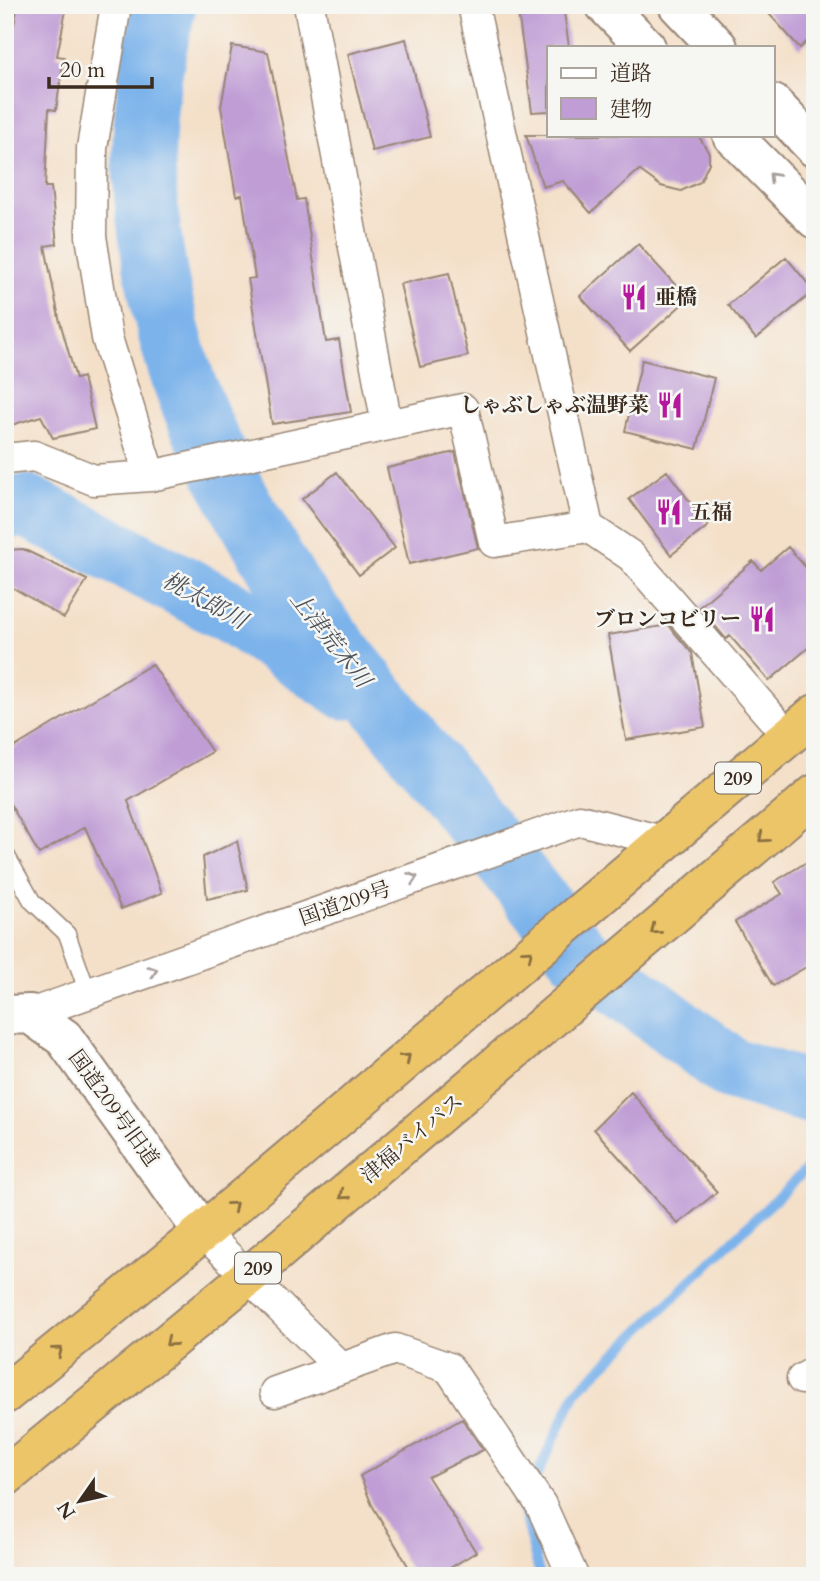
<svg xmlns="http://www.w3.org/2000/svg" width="820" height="1581" viewBox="0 0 820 1581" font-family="Cardo,'Noto Serif JP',serif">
<rect width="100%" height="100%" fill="#f6f6f2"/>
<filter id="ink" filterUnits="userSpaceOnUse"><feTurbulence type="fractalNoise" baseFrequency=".0143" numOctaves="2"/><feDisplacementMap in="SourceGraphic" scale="14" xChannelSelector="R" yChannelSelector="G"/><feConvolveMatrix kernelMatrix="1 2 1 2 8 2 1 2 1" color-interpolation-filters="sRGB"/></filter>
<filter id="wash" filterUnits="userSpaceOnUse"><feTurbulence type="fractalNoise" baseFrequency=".00686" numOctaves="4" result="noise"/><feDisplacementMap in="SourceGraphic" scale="28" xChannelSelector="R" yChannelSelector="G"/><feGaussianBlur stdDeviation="1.57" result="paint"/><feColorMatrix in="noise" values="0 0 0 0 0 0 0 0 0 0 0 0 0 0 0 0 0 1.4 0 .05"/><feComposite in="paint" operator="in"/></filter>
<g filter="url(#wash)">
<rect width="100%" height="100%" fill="#f4e0c9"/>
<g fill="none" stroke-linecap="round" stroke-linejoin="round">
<!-- stream -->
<path stroke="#7cb3eb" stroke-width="10" d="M 540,1576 L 522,1507 L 576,1392 L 815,1161"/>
<!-- river -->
<path stroke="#7cb3eb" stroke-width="63" d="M 165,5 C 152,58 142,114 144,169 C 147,241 164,331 190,398 C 217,467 256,532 295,595 L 579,954 L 731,1069 L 815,1094
M 5,508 L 27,506 L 233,613 L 346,688"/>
</g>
<g id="blocks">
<!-- building -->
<path fill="#c09dd5" d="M 18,5 L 67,5 L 57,56 L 64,57 L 56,110 L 49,109 L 45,187 L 51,187 L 57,244 L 45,246 L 59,318 L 76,379 L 83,377 L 95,429 L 53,438 L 41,416 L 5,427 L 5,48 L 9,49 Z
M 517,5 L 563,5 L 569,47 L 549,47 L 549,111 L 532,112 Z
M 761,5 L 815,5 L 815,34 L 800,48 Z
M 406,39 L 430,137 L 372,151 L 348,54 Z
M 232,46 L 268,52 L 297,200 L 304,199 L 326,342 L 339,340 L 351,412 L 272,424 L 248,279 L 255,278 L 242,195 L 236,196 L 221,107 Z
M 526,135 L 698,135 L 709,153 L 709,163 L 700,182 L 681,191 L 661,186 L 639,170 L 591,213 L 563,181 L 543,187 Z
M 638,244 L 688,299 L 630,351 L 580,296 Z
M 786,257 L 814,291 L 756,339 L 728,305 Z
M 449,273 L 468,356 L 420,367 L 400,284 Z
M 642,360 L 714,378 L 697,449 L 625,431 Z
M 455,452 L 478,548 L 409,564 L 387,468 Z
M 667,471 L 708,526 L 671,555 L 629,499 Z
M 337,472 L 395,548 L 359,575 L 302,499 Z
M 788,547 L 815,578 L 815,642 L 769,681 L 730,636 L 726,639 L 699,607 L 753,561 L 761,570 Z
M 23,549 L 87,580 L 64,618 L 5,583 L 5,550 Z
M 668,625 L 692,653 L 705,727 L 626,740 L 608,635 Z
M 152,664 L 212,752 L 128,801 L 162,893 L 121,909 L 85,827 L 39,854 L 5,795 L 5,753 Z
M 237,841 L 248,890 L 207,899 L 203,857 Z
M 815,857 L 815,962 L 773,986 L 735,922 L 782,894 L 774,882 Z
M 631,1092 L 717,1192 L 678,1224 L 594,1129 Z
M 462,1419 L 483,1450 L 428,1477 L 476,1552 L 437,1576 L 414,1576 L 372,1505 L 360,1476 Z"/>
</g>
</g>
<g filter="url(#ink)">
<use href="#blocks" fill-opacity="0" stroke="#988574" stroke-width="2"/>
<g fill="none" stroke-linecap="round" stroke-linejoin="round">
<!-- service casing -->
<g stroke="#988574" stroke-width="19">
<path id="service" d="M 5,853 L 32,901 L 67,934 L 88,993"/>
</g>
<!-- minor casing -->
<g stroke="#988574" stroke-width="33">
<path id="minor" d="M 309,5 L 387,425
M 473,5 L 588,527 L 631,556 L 788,736
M 5,459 L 34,456 L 94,480 L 150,476 L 107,338 L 91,236 L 92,148 L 116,5
M 150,476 L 463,409 L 494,542 L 588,527
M 30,1014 L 580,820 L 662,841
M 203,1232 L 341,1368
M 802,1379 L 815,1372
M 275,1392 L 395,1349 L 449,1368 L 541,1505 L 573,1576"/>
</g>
<!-- tertiary casing -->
<g stroke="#988574" stroke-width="42">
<path id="tertiary" d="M 605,5 L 646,47
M 678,5 L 718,47
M 773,104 L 815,148
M 732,135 L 815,219
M 5,1015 L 30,1014 L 64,1038 L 203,1232"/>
</g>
<!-- trunk casing -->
<g stroke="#988574" stroke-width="42">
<path id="trunk" d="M 5,1394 L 203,1232 L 815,714
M 5,1477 L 250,1275 L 815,794"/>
</g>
<!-- service -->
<use href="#service" stroke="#fff" stroke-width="16"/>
<!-- minor -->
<use href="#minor" stroke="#fff" stroke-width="30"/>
<!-- tertiary -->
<use href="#tertiary" stroke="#fff" stroke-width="38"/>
<!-- trunk -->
<use href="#trunk" stroke="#edc569" stroke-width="38"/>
</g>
<!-- one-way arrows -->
<defs><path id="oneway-chevron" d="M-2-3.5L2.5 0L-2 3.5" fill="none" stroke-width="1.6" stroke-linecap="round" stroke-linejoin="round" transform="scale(1.75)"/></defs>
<g stroke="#a79f9a">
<use href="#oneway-chevron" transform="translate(773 177) rotate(-134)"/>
<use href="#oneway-chevron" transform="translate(413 878) rotate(-19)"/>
<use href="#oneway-chevron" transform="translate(153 971) rotate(-19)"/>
</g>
<g stroke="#8b7040">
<use href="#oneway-chevron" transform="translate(763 838) rotate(140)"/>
<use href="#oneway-chevron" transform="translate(655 930) rotate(140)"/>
<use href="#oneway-chevron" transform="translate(528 954) rotate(-40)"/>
<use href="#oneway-chevron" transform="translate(406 1058) rotate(-41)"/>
<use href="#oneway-chevron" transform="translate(344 1195) rotate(140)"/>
<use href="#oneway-chevron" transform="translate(233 1206) rotate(-41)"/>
<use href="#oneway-chevron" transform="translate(170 1342) rotate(140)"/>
<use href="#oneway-chevron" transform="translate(58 1351) rotate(-39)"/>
</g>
</g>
<!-- icons -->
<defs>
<g id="restaurant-bare" transform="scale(2.1)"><path d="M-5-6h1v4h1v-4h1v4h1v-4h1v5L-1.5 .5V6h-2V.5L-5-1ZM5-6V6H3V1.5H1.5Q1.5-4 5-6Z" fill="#b5179e" stroke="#f6f6f2" stroke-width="2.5" paint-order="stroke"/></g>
</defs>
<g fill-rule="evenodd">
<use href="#restaurant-bare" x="634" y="297"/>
<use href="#restaurant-bare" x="670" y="405"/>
<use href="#restaurant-bare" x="669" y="512"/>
<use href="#restaurant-bare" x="762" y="619"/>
</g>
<g text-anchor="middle" stroke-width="5" stroke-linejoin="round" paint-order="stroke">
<!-- shield labels -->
<g fill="#f6f6f2" stroke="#73675e" stroke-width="2">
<rect x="715" y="762.5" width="46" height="31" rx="5"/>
<rect x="235" y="1252.5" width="46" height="31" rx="5"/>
</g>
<g font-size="19" font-weight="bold" fill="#3b2a1e">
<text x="738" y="785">209</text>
<text x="258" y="1275">209</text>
</g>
<!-- poi labels -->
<g font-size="21" font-weight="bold" fill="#3b2a1e" stroke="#f6f6f2" text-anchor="start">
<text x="655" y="304">亜橋</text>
<text x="649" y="412" text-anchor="end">しゃぶしゃぶ温野菜</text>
<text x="690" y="519">五福</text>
<text x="741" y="626" text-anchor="end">ブロンコビリー</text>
</g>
<!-- street labels -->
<g font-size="21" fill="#3b2a1e" stroke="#f6f6f2">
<text transform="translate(345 903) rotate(-19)" y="7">国道209号</text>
<text transform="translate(114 1108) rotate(54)" y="7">国道209号旧道</text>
<text transform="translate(412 1138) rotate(-40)" y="7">津福バイパス</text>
</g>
<!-- water labels -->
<g font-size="23" font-style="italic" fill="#4e535c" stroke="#f6f6f2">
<text transform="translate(205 600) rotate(29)" y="8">桃太郎川</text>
<text transform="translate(331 639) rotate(52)" y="8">上津荒木川</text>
</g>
</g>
<!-- margin -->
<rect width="820" height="1581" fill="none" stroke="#f6f6f2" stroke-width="28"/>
<!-- legend -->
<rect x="547" y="46" width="228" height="91" fill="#f6f6f2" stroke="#aba49d" stroke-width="2"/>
<rect x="561" y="68" width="35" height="10" fill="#ffffff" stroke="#aba49d" stroke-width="2"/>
<text x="610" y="80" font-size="21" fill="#3b2a1e">道路</text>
<rect x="561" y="98" width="35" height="21" fill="#c09dd5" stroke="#aba49d" stroke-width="2"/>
<text x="610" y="116" font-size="21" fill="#3b2a1e">建物</text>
<!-- north arrow -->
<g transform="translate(80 1501) rotate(236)" stroke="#f6f6f2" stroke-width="5" paint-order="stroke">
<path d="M0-5L12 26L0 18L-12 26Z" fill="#3b2a1e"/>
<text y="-10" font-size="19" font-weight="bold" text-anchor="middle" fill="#3b2a1e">N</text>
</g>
<!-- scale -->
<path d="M49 77v10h103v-10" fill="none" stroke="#3b2a1e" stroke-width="3.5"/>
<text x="60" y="77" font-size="21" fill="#3b2a1e" stroke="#f6f6f2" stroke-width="5" paint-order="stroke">20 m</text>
</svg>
